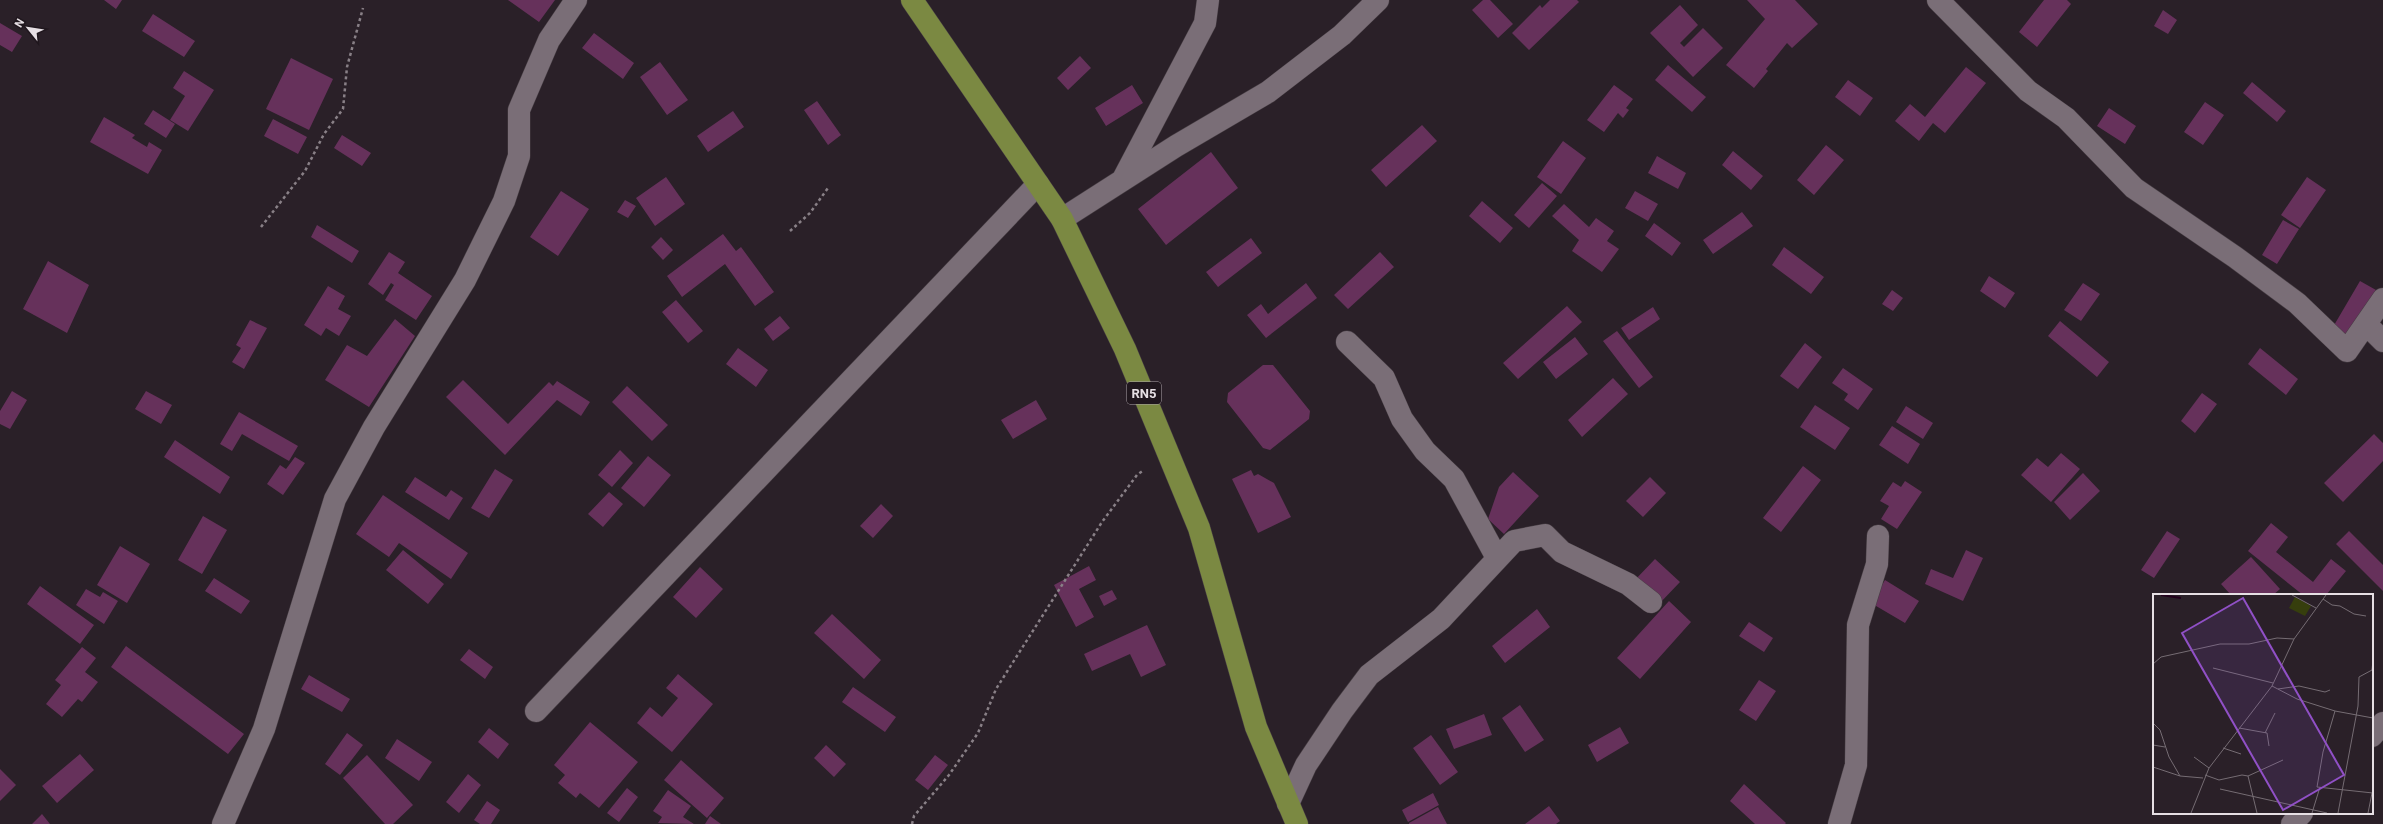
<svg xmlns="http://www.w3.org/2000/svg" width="2383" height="824" viewBox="0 0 2383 824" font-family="Roboto,sans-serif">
<rect width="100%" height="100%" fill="#2a2028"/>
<!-- building -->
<path fill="#66315b" d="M 104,0 L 122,0 L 116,9 Z
M 508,0 L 555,0 L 539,22 Z
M 1483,0 L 1490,0 L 1513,24 L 1498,38 L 1472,10 Z
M 1550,0 L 1577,0 L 1579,2 L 1529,50 L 1512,33 L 1540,5 L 1542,8 Z
M 1747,0 L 1795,0 L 1818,24 L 1792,48 L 1787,43 L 1766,69 L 1768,71 L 1754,88 L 1726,65 L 1765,19 Z
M 2044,0 L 2067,0 L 2071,4 L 2037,47 L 2019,32 Z
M 1680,5 L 1698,25 L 1680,43 L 1684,47 L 1703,28 L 1723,48 L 1693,77 L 1650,33 Z
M 2163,10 L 2177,20 L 2168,34 L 2154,26 Z
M 153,14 L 195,41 L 184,57 L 142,31 Z
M 0,23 L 22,36 L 12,52 L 0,45 Z
M 594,33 L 634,63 L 623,79 L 582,48 Z
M 1080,56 L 1091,68 L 1068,90 L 1057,78 Z
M 291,58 L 333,79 L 309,130 L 266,109 Z
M 660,62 L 688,100 L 667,115 L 640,77 Z
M 1668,65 L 1706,97 L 1692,112 L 1655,80 Z
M 1966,67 L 1986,83 L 1945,133 L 1933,123 L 1919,141 L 1895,121 L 1910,104 L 1925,117 Z
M 184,71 L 214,90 L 188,131 L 170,120 L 185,96 L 173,88 Z
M 1848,80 L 1873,98 L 1860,116 L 1835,97 Z
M 2252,82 L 2286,111 L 2277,122 L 2243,93 Z
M 1132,85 L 1143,103 L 1106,126 L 1095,108 Z
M 1614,85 L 1633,99 L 1626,108 L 1629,110 L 1623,118 L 1618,113 L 1604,132 L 1587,120 Z
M 817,101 L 841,135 L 828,145 L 804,110 Z
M 2205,102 L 2224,115 L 2203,145 L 2184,132 Z
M 2109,108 L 2136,126 L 2125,144 L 2097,126 Z
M 153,110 L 175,124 L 166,138 L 144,124 Z
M 733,111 L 744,127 L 708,152 L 697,136 Z
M 104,117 L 135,135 L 132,138 L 147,147 L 149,142 L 162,150 L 148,174 L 90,142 Z
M 273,119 L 307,137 L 298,154 L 264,136 Z
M 1422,125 L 1437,141 L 1386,187 L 1371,170 Z
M 342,135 L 371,153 L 362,166 L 334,148 Z
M 1563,141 L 1586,158 L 1561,194 L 1537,177 Z
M 1826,145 L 1844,160 L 1814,195 L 1797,180 Z
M 1733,151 L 1763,176 L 1751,190 L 1722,165 Z
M 1211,152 L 1238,188 L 1166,245 L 1138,209 Z
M 1657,156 L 1686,173 L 1678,189 L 1648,173 Z
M 666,177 L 685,204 L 655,226 L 636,198 Z
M 2307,177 L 2326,190 L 2300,228 L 2281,215 Z
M 1542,183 L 1557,196 L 1529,228 L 1514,215 Z
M 561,191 L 589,209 L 558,256 L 530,237 Z
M 1635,191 L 1658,204 L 1648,221 L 1625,208 Z
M 625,200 L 636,206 L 628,218 L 617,212 Z
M 1482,201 L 1513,228 L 1500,243 L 1469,216 Z
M 1564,204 L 1589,227 L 1596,218 L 1614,231 L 1607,241 L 1619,249 L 1602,272 L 1572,251 L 1579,240 L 1552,216 Z
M 1742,212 L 1753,226 L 1713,254 L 1703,240 Z
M 2283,220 L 2299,229 L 2277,264 L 2262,255 Z
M 1654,223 L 1681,243 L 1672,256 L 1645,236 Z
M 317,225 L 359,251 L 352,263 L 311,237 Z
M 723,234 L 736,251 L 741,247 L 774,292 L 755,306 L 725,264 L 682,297 L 667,276 Z
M 661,237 L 673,250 L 663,260 L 651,247 Z
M 1251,238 L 1262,253 L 1218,287 L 1206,272 Z
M 1784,247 L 1824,277 L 1811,294 L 1772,265 Z
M 389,252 L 405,262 L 398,273 L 432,296 L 416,320 L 385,300 L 394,285 L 391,283 L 383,295 L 368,284 Z
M 1380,252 L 1394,267 L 1348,309 L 1334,295 Z
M 48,261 L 89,285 L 67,333 L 23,309 Z
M 1989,276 L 2015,293 L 2005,308 L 1980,291 Z
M 2360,281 L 2376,290 L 2349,336 L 2333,327 Z
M 1306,283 L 1317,298 L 1266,338 L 1247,315 L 1261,304 L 1268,314 Z
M 2083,283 L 2100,294 L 2081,321 L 2064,310 Z
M 328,286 L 345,296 L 338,309 L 351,316 L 339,336 L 326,328 L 321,336 L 304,325 Z
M 1892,290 L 1903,298 L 1893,311 L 1882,304 Z
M 676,300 L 703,331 L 688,343 L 662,312 Z
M 1567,306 L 1582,322 L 1518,379 L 1503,363 Z
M 1653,307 L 1660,319 L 1629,340 L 1621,328 Z
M 780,316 L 790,328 L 773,341 L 764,329 Z
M 395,319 L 415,336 L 369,407 L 325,380 L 347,345 L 367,356 Z
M 250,320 L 267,328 L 244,369 L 232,362 L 241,348 L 236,345 Z
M 2060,321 L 2109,362 L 2097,377 L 2048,336 Z
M 1617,331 L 1653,377 L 1639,388 L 1603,341 Z
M 1575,337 L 1588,354 L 1556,379 L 1543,362 Z
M 1805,343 L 1822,357 L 1798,389 L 1780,376 Z
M 738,348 L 768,370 L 756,387 L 726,364 Z
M 2260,348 L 2298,379 L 2286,395 L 2248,364 Z
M 1263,365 L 1273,365 L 1310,411 L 1309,419 L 1270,450 L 1263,448 L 1227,402 L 1228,393 Z
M 1843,368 L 1873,389 L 1858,410 L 1844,400 L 1848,394 L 1832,383 Z
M 1613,378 L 1628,394 L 1582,437 L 1568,420 Z
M 463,380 L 508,424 L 549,382 L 553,386 L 557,381 L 590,402 L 581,416 L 557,400 L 505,455 L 446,397 Z
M 627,386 L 668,425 L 652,441 L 612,402 Z
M 12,391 L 27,400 L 10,429 L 0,424 L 0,411 Z
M 146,391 L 172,405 L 161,424 L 135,409 Z
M 2202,393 L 2217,404 L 2195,433 L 2181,421 Z
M 1036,400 L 1047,419 L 1013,439 L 1001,420 Z
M 1815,405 L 1850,428 L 1835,450 L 1800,427 Z
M 1906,406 L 1933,423 L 1923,439 L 1896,422 Z
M 239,412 L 298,446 L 289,461 L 242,434 L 232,451 L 220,444 Z
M 1892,426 L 1920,444 L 1908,464 L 1879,445 Z
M 2374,434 L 2383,443 L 2383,461 L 2343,502 L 2324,483 Z
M 175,440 L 230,477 L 220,494 L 164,457 Z
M 620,450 L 633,463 L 612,487 L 598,475 Z
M 2061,453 L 2080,469 L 2051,502 L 2021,475 L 2037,458 L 2048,467 Z
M 648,456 L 671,475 L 644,507 L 621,488 Z
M 295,457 L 305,463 L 283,495 L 267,484 L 280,465 L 286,469 Z
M 1803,466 L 1821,480 L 1781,532 L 1763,518 Z
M 495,469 L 513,480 L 489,518 L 471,508 Z
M 1251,470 L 1254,476 L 1258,474 L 1274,483 L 1291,517 L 1258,533 L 1232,479 Z
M 1513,472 L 1539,496 L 1504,534 L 1488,519 L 1499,487 Z
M 2083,473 L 2100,491 L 2070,520 L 2054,502 Z
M 415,477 L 446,497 L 451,490 L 463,498 L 449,520 L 405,492 Z
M 1650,477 L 1666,493 L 1643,517 L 1626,501 Z
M 1905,481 L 1922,492 L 1897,529 L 1881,519 L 1889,506 L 1880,501 L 1893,482 L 1901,487 Z
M 609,492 L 623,504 L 603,527 L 588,514 Z
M 383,495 L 468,553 L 451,579 L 399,543 L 389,557 L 356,534 Z
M 881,504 L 893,516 L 873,538 L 860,526 Z
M 203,516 L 227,530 L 202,574 L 178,560 Z
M 2271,523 L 2288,537 L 2276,552 L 2313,582 L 2331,559 L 2346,571 L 2326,595 L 2303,595 L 2248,551 Z
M 2167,531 L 2180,539 L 2154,578 L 2141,570 Z
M 2349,531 L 2383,565 L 2383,591 L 2336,544 Z
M 120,546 L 150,564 L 127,603 L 97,585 Z
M 403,550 L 444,584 L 428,604 L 386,570 Z
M 1966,550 L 1983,558 L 1963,601 L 1925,584 L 1931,569 L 1953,578 Z
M 2251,557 L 2280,589 L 2273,595 L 2231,595 L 2221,584 Z
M 1655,559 L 1680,582 L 1659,604 L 1634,581 Z
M 1089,566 L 1096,580 L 1079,589 L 1094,617 L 1076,627 L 1054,585 Z
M 700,567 L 723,589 L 696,618 L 673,597 Z
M 214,578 L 250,601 L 241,614 L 205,591 Z
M 1885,580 L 1919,601 L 1905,623 L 1871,603 Z
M 40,586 L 94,625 L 80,644 L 27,604 Z
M 86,589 L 100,597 L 103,592 L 118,601 L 104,624 L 76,605 Z
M 1112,590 L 1117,599 L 1104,606 L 1099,596 Z
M 1669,601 L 1691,622 L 1640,679 L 1617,658 Z
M 1537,609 L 1550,627 L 1505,663 L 1492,646 Z
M 832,614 L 881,660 L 864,679 L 814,633 Z
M 1749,622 L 1773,638 L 1764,652 L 1739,636 Z
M 1147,625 L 1166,665 L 1141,677 L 1130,654 L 1092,671 L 1084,654 Z
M 126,646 L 244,734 L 228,754 L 111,667 Z
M 82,647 L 96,658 L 85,672 L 98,682 L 82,702 L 78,699 L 62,717 L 46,704 L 61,685 L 55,680 Z
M 469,649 L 493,667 L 485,679 L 460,660 Z
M 678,674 L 713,704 L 672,752 L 637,723 L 650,707 L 662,717 L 678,698 L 666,688 Z
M 309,675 L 350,699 L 342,712 L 301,689 Z
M 1759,680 L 1776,691 L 1756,721 L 1739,710 Z
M 853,687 L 896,717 L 885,732 L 842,702 Z
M 1520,705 L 1544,740 L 1525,752 L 1502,718 Z
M 1484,714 L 1492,735 L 1454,749 L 1446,729 Z
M 590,722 L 638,762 L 599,808 L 580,793 L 576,798 L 558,783 L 565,775 L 554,765 Z
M 1620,727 L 1629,743 L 1597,762 L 1588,745 Z
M 489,728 L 509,744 L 498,759 L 478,742 Z
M 347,733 L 363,745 L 340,775 L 325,764 Z
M 1431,735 L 1458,772 L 1440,785 L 1413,748 Z
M 397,739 L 432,762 L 419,781 L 385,758 Z
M 826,745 L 846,764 L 834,777 L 814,758 Z
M 80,754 L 94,770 L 57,803 L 42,786 Z
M 367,755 L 413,805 L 393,824 L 385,824 L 343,778 Z
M 935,755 L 948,765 L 928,790 L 915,780 Z
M 681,760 L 724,798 L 707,818 L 664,780 Z
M 0,769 L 16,785 L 0,801 Z
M 468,774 L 481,785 L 459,813 L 446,802 Z
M 1744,784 L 1786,823 L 1785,824 L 1755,824 L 1730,801 Z
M 627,788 L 638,797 L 619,822 L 607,813 Z
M 668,790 L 691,806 L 683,817 L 694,824 L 658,823 L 662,817 L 653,811 Z
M 1433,793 L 1439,805 L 1408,822 L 1402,810 Z
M 487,801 L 500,810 L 491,824 L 480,824 L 474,820 Z
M 1549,806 L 1560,821 L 1556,824 L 1525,824 Z
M 1438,807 L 1447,824 L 1409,824 L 1409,823 Z
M 42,814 L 50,824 L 32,824 Z
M 710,816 L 721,824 L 705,824 Z"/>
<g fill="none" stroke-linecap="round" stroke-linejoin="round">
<!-- street casing -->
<g stroke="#463d43" stroke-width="23">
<path id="street" d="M 1938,0 L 2028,91 L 2066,118 L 2134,188 L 2235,257 L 2297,303 L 2347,351 L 2383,299
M 1123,179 L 1205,23 L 1208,0
M 1062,219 L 1176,146 L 1268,92 L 1342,35 L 1378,0
M 2367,325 L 2383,341
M 1347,342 L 1384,378 L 1402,419 L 1425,451 L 1454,479 L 1497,558
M 536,711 L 1038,184
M 2372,736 L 2383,723
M 1288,804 L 1306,765 L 1342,711 L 1369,675 L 1441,619 L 1514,541 L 1545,535 L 1562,552 L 1628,584 L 1651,602
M 223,824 L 264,729 L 335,499 L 374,427 L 465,280 L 504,201 L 519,156 L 519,110 L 549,40 L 576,0
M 1839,824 L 1856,765 L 1858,625 L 1877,564 L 1878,536
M 2292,824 L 2302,813"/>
</g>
<!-- highway casing -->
<g stroke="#463d43" stroke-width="23">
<path id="highway" d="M 912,0 L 1062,219 L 1125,349 L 1199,528 L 1256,727 L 1297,824"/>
</g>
<!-- path -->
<path stroke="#898087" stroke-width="2.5" stroke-dasharray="3 3" stroke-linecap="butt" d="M 261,227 L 305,171 L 324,134 L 343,109 L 347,67 L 363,8
M 790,231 L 810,213 L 828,188
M 912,824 L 914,816 L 949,775 L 978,733 L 996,689 L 1102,522 L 1137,475 L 1144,470"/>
<!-- street -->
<use href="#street" stroke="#7a6e77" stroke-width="22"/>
<!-- highway -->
<use href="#highway" stroke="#7b8942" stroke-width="22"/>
</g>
<g text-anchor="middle" stroke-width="4" stroke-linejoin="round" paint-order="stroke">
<!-- shield labels -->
<rect fill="#20171e" stroke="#aba3a9" stroke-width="1" x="1127" y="382" width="34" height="22" rx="3"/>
<g font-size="13" font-weight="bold" fill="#e6dfe4">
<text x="1144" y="398">RN5</text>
</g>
</g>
<!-- overview -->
<g transform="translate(2153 594)">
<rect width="220" height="220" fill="#2a2028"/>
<path d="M 142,3 L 158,12 L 152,22 L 136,14 Z" fill="#363e0d"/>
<path fill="none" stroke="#22001c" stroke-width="2" d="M 8,1 L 28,4"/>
<path fill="none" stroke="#756c73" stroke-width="1" d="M 139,1 L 163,14M 170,5 L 179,11 L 187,12 L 201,20 L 213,22M 0,70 L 8,63 L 67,50 L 96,50 L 124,44 L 141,45M 60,74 L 120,89M 119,92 L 144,105 L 182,117 L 220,124M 125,95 L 146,92 L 172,98 L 177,96M 182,117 L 170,158 L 164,193 L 220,199M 0,129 L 7,136 L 16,163 L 27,182M 86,134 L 114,139 L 116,152M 112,139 L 122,119M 0,151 L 12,153M 70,154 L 88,160M 41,163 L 56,174M 0,173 L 27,182 L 50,184M 52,181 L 66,186 L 89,181 L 95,182 L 130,166M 95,182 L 104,219M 67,195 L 174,219M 38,219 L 56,174 L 119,92 L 141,45 L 173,1M 159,219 L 167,193M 185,219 L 205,112 L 206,83 L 219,76 L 220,66M 215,219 L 219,199"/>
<path fill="#9050c6" fill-opacity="0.15" stroke="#9050c6" stroke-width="2" d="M 90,4 L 191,181 L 130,216 L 29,39 Z"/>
<rect width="220" height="220" fill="none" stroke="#e6dfe4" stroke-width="2"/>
</g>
<!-- north arrow -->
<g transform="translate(28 28) rotate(300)" stroke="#20171e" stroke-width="3" paint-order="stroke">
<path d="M0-3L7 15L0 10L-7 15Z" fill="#e6dfe4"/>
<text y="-6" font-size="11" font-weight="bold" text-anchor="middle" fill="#e6dfe4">N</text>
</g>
</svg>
